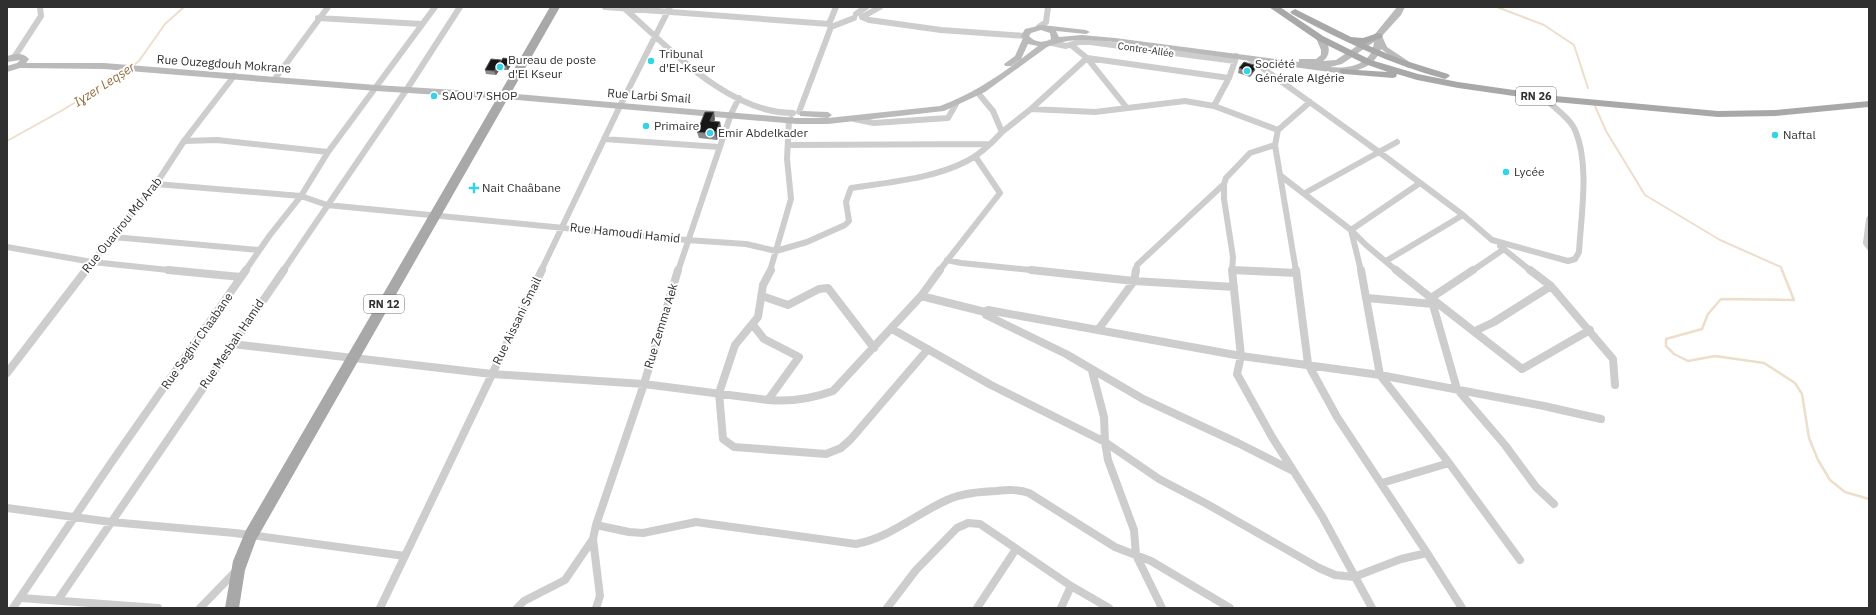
<svg xmlns="http://www.w3.org/2000/svg" width="1876" height="615" viewBox="0 0 1876 615" font-family="'IBM Plex Sans',sans-serif">
<rect width="100%" height="100%" fill="#fff"/>
<g fill="none" stroke-linecap="round" stroke-linejoin="round">
<!-- stream-far1 -->
<path stroke="#eddecb" stroke-width="2" d="M 1497,7 L 1544,25 L 1574,45 L 1588,88
M 1595,106 L 1606,131 L 1645,195 L 1720,240 L 1781,267 L 1782,271
M 7,141 L 61,111 L 120,75 L 139,61 L 165,24 L 184,7"/>
<!-- stream -->
<path stroke="#eddecb" stroke-width="2.5" d="M 1782,270 L 1794,300 L 1721,299 L 1708,314 L 1702,329 L 1666,339 L 1666,346 L 1674,354 L 1688,361 L 1715,356 L 1764,363 L 1795,383 L 1802,394 L 1809,438 L 1818,460 L 1830,480 L 1845,492 L 1869,499"/>
<!-- minor-far1 -->
<path stroke="#cdcdcd" stroke-width="6" d="M 605,7 L 829,24 L 831,27
M 625,9 C 671,49 728,113 793,113
M 856,14 L 866,7
M 862,17 L 869,20 L 941,30 L 1025,36
M 862,17 L 880,7
M 318,18 L 421,24
M 829,24 L 836,7
M 1039,27 L 1046,22 L 1048,7
M 1052,43 L 1066,46 L 1079,42 L 1090,42 L 1235,61 L 1236,56
M 1071,45 L 1087,58 L 1127,108
M 15,56 L 41,16 L 40,7
M 1250,59 L 1379,152 L 1463,215 L 1492,240 L 1568,261 L 1575,259 L 1579,252 C 1581,216 1590,164 1575,130 C 1569,117 1553,107 1543,97
M 274,80 L 328,7
M 1214,106 L 1229,78 L 1235,61
M 1031,109 L 1095,112 L 1185,101 L 1214,106 L 1278,130
M 799,112 L 831,27 L 854,18
M 854,119 L 874,123 L 948,118 L 956,104
M 1002,132 L 1031,109 L 1087,58 L 1229,78
M 604,139 L 719,147
M 184,141 L 217,140 L 328,152
M 788,145 L 990,144
M 1281,176 L 1351,230 L 1366,245 L 1397,271
M 156,184 L 301,196 L 327,205 L 687,240 L 746,244 L 776,251 L 807,242 L 845,225 L 849,221 L 846,202 L 851,188 C 890,182 932,179 967,161 C 981,154 992,143 1002,132 L 993,111 L 978,93
M 1305,193 L 1397,142
M 1869,219 L 1866,243 L 1869,247
M 113,237 L 259,250
M 1500,246 L 1531,271
M 7,247 L 92,262 L 178,271
M 947,260 L 961,263 L 1040,271
M 1386,261 L 1463,215
M 1232,270 L 1246,271
M 85,271 L 156,184 L 184,141 L 234,76
M 245,271 L 270,235 L 301,196 L 328,152 L 435,7
M 283,271 L 407,89 L 460,7
M 541,271 L 620,106 L 670,7
M 678,271 L 731,114 L 739,98
M 770,271 L 791,199 L 787,159 L 789,120 L 791,119
M 939,271 L 1000,193 L 975,156
M 1136,271 L 1137,265 L 1224,184
M 1232,271 L 1233,257 L 1224,199 L 1224,184 L 1226,178 L 1250,153 L 1275,145
M 1296,271 L 1275,145 L 1278,130 L 1310,102
M 1361,271 L 1351,230 L 1420,183
M 1472,271 L 1504,249"/>
<!-- minor -->
<path stroke="#cdcdcd" stroke-width="8" d="M 168,270 L 241,277
M 771,270 L 763,285 L 758,317 L 735,345 L 719,393 L 723,439 L 734,447 L 826,454 L 841,448 L 851,439 L 928,349
M 1031,270 L 1134,281 L 1234,287
M 1232,270 L 1241,356 L 1237,374 L 1272,437 L 1322,516 L 1372,608
M 1232,270 L 1296,273
M 1361,270 L 1380,375 L 1449,463 L 1520,560
M 1396,270 L 1431,298 L 1457,389 L 1505,445 L 1536,487 L 1554,504
M 1473,270 L 1431,298 L 1522,369 L 1590,330
M 1530,270 L 1551,286 L 1613,359 L 1615,385
M 762,296 L 788,305 L 819,289 L 828,288 L 874,348
M 921,296 L 985,312
M 1367,298 L 1433,304
M 753,325 L 764,339 L 799,357 L 768,400 C 791,402 811,399 833,391 L 921,296 L 940,270
M 892,329 L 991,385 L 1105,442 L 1159,479 L 1207,504 L 1319,568 L 1335,575 L 1354,577 L 1401,559 L 1427,553 L 1337,417 L 1308,364 L 1296,270
M 1098,330 L 1134,281 L 1136,270
M 1475,331 L 1494,322 L 1551,286
M 232,344 L 492,374 L 644,384 L 768,400
M 1092,371 L 1104,417 L 1105,442 L 1108,460 L 1134,530 L 1136,555 L 1162,608
M 7,373 L 86,270
M 1293,471 L 1238,443 L 1143,399 L 1066,354 L 986,315 L 985,312 L 988,310 L 1241,356 L 1380,375 L 1544,406 L 1601,419
M 1382,483 L 1449,463
M 7,508 L 111,522 L 235,533 L 405,556
M 596,525 L 629,532 L 643,533 L 696,522 L 856,544 C 891,537 916,514 947,500 C 963,493 979,492 996,491 C 1007,490 1018,489 1029,493 L 1115,547 L 1151,561 L 1230,608
M 1427,553 L 1462,608
M 21,598 L 158,608
M 58,600 L 284,270
M 13,608 L 111,463 L 246,270
M 200,608 L 236,571
M 380,608 L 542,270
M 517,608 L 524,601 L 565,580 L 593,539
M 596,608 L 600,596 L 593,539 L 596,525 L 644,384 L 678,270
M 887,608 L 916,570 L 957,528 L 968,523 L 980,524 L 1071,586 L 1109,608
M 977,608 L 1016,549
M 1061,608 L 1071,586"/>
<!-- secondary -->
<path fill="#bababa" fill-rule="evenodd" d="M 1397,7 L 1405,7 L 1401,15 L 1382,36 L 1387,47 L 1411,63 L 1412,65 L 1408,68 L 1381,49 C 1375,66 1360,70 1344,74 L 1115,42 C 1092,40 1069,37 1047,47 L 985,92 L 944,111 L 828,124 L 797,124 L 504,99 L 376,91 L 104,69 L 20,68 L 7,72 L 7,66 L 17,63 L 20,60 L 7,62 L 7,56 C 16,54 22,52 29,59 L 26,63 L 104,63 L 376,85 L 504,93 L 796,118 L 828,118 L 940,106 C 970,95 996,78 1021,59 L 1011,66 L 1005,66 L 1004,64 L 1015,56 L 1023,38 L 1021,36 L 1025,29 L 1042,25 L 1086,30 L 1090,32 L 1086,34 L 1056,31 L 1059,37 L 1082,35 L 1115,38 L 1299,62 L 1299,59 L 1316,59 L 1321,55 L 1321,50 L 1316,38 L 1320,36 C 1330,40 1332,55 1323,61 L 1336,60 L 1375,34 ZM 1041,30 L 1050,33 L 1051,39 C 1043,43 1035,43 1029,36 L 1031,33 ZM 1374,42 C 1372,65 1349,69 1330,67 L 1342,64 ZM 1028,44 L 1038,46 L 1021,59 L 1022,57 Z
M 803,111 L 828,112 L 832,115 L 828,118 L 800,116 L 800,112 Z"/>
<!-- primary -->
<path fill="#a8a8a8" fill-rule="evenodd" d="M 550,7 L 560,7 L 256,540 L 245,570 L 239,608 L 225,608 L 233,561 L 246,530 Z
M 1269,7 L 1280,7 L 1323,36 L 1371,60 L 1418,74 L 1458,82 L 1555,96 L 1718,111 L 1776,110 L 1869,101 L 1869,107 L 1776,116 L 1718,117 L 1555,102 L 1458,88 L 1417,80 L 1397,74 L 1396,77 L 1393,78 L 1344,74 L 1341,73 L 1339,71 L 1341,69 L 1388,72 L 1365,64 L 1317,40 Z
M 1295,9 L 1351,37 L 1363,38 L 1378,33 L 1381,34 L 1383,36 L 1381,38 L 1365,44 L 1400,59 L 1448,74 L 1450,76 L 1445,79 C 1391,65 1341,40 1292,14 L 1290,12 Z"/>
</g>
<!-- wall -->
<path fill="#8b8b8b" d="M 502,61 L 512,63 L 508,70 L 500,70 L 500,69 L 496,75 L 486,74 L 485,70 Z
M 1239,68 L 1255,70 L 1250,77 L 1238,73 Z
M 715,119 L 714,122 L 720,122 L 721,128 L 717,140 L 699,138 L 697,132 Z"/>
<!-- shaded-wall -->
<path fill="#5d5d5d" d="M 511,59 L 512,63 L 508,70 L 506,66 Z
M 501,60 L 503,64 L 498,66 L 500,69 L 496,75 L 494,71 Z
M 1257,66 L 1255,70 L 1250,77 L 1252,73 Z
M 714,112 L 715,119 L 712,127 L 710,121 Z
M 720,122 L 721,128 L 717,140 L 715,134 Z"/>
<!-- building -->
<path fill="#171717" stroke="#5d5d5d" d="M 503,58 L 511,59 L 506,66 L 498,66 Z
M 491,59 L 501,60 L 494,71 L 485,70 Z
M 1244,62 L 1257,66 L 1252,73 L 1239,68 Z
M 705,112 L 714,112 L 710,121 L 720,122 L 715,134 L 697,132 Z"/>
<!-- markers -->
<g fill="#34d3e6" stroke="#fff" stroke-width="1.5">
<circle cx="651" cy="61" r="4"/>
<circle cx="500" cy="67" r="4"/>
<circle cx="1247" cy="71" r="4"/>
<circle cx="434" cy="96" r="4"/>
<circle cx="646" cy="126" r="4"/>
<circle cx="710" cy="133" r="4"/>
<circle cx="1775" cy="135" r="4"/>
<circle cx="1506" cy="172" r="4"/>
<path d="M472 182h4v4h4v4h-4v4h-4v-4h-4v-4h4z"/>
</g>
<g text-anchor="middle" stroke-width="4" stroke-linejoin="round" paint-order="stroke">
<!-- far-street labels -->
<g font-size="10" fill="#303030" stroke="#fff">
<text transform="translate(1146 49) rotate(8)" y="4">Contre-Allée</text>
</g>
<!-- shield labels -->
<g fill="#fff" stroke="#6e6e6e" stroke-width="1">
<rect x="1516" y="87" width="40" height="18" rx="3"/>
<rect x="364" y="295" width="40" height="18" rx="3"/>
</g>
<g font-size="11" font-weight="bold" fill="#303030">
<text x="1536" y="100">RN 26</text>
<text x="384" y="308">RN 12</text>
</g>
<!-- poi labels -->
<g font-size="12" fill="#303030" stroke="#fff" text-anchor="start">
<text x="659" y="58">Tribunal<tspan x="659" dy="14">d'El-Kseur</tspan></text>
<text x="508" y="64">Bureau de poste<tspan x="508" dy="14">d'El Kseur</tspan></text>
<text x="1255" y="68">Société<tspan x="1255" dy="14">Générale Algérie</tspan></text>
<text x="442" y="100">SAOU 7 SHOP</text>
<text x="654" y="130">Primaire</text>
<text x="718" y="137">Emir Abdelkader</text>
<text x="1783" y="139">Naftal</text>
<text x="1514" y="176">Lycée</text>
<text x="482" y="192">Nait Chaâbane</text>
</g>
<!-- street labels -->
<g font-size="12" fill="#303030" stroke="#fff">
<text transform="translate(224 64) rotate(4)" y="4">Rue Ouzegdouh Mokrane</text>
<text transform="translate(649 96) rotate(4)" y="4">Rue Larbi Smail</text>
<text transform="translate(122 225) rotate(-51)" y="4">Rue Ouarirou Md Arab</text>
<text transform="translate(625 233) rotate(6)" y="4">Rue Hamoudi Hamid</text>
<text transform="translate(517 321) rotate(-64)" y="4">Rue Aissani Smail</text>
<text transform="translate(661 326) rotate(-73)" y="4">Rue Zemma Aek</text>
<text transform="translate(197 341) rotate(-55)" y="4">Rue Seghir Chaabane</text>
<text transform="translate(232 344) rotate(-56)" y="4">Rue Mesbah Hamid</text>
</g>
<!-- water labels -->
<g font-size="13" font-style="italic" fill="#936e3d" stroke="#fff">
<text transform="translate(104 84) rotate(-33)" y="5">Iɣzer Leqṣer</text>
</g>
</g>
<!-- border -->
<rect width="1876" height="615" fill="none" stroke="#303030" stroke-width="16"/>
</svg>
